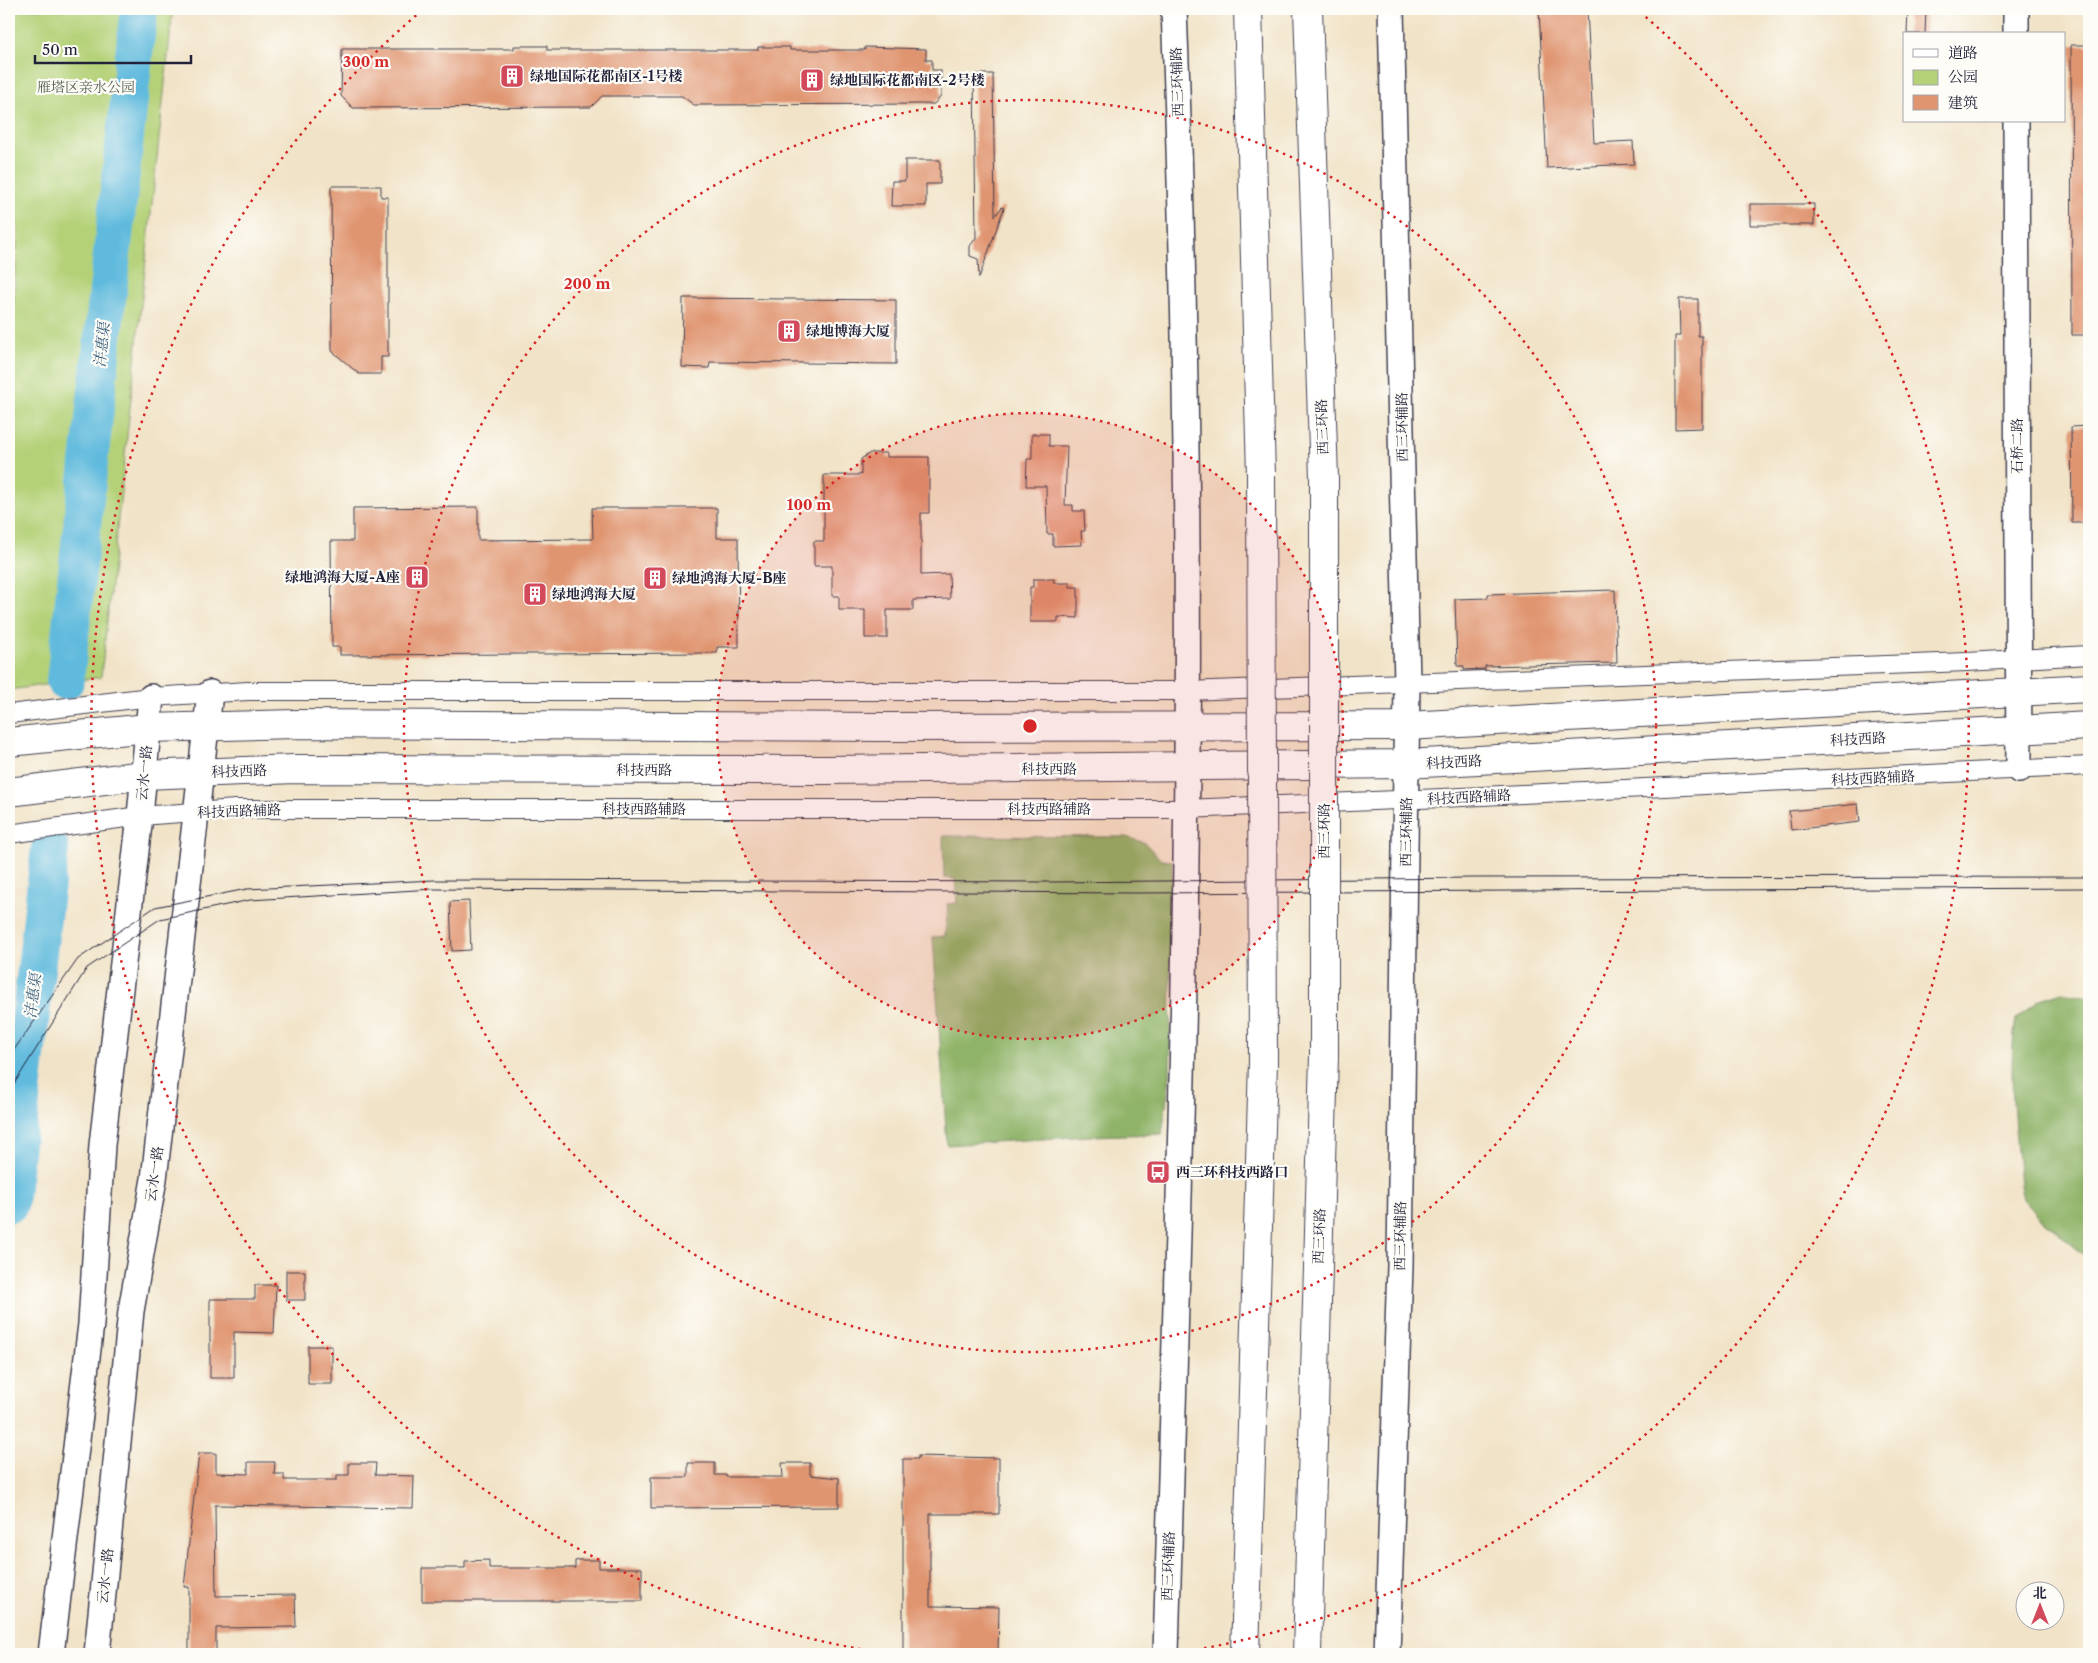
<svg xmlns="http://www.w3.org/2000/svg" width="2098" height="1663" viewBox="0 0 2098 1663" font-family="'Libre Caslon Text','Noto Serif SC',serif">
<rect width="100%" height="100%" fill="#fdfcf7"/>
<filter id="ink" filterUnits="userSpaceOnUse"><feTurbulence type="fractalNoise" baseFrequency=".02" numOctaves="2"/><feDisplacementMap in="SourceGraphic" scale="10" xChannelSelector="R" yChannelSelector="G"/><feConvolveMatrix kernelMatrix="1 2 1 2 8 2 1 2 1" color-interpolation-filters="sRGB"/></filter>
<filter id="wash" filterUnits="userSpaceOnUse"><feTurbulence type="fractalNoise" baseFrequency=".0096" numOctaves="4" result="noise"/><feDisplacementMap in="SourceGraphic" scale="20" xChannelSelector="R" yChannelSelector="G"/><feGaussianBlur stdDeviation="1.12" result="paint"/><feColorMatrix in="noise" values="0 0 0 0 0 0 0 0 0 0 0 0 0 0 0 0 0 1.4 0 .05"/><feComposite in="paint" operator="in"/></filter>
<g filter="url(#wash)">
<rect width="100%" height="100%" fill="#f1e3c7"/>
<!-- green -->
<path fill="#b4d178" stroke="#6b7a5a" d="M 9,9 L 173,9 L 101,677 L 9,690 L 9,378 L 18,229 L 9,189 Z"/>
<!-- forest -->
<path fill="#8fb368" stroke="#586a52" d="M 943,836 L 1126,837 L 1145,843 L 1161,860 L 1172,861 L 1170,1076 L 1162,1134 L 1089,1136 L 947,1145 L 933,937 L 945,936 C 945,924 949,915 947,904 L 957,903 L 955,879 L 944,878 Z
M 2062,992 L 2089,997 L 2089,1259 L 2038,1216 L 2023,1199 L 2020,1185 C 2016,1131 2007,1073 2016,1019 L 2040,999 Z"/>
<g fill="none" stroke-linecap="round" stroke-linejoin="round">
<!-- river -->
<path stroke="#5fbadd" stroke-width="38" d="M 65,681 L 139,9
M 9,1204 L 50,848"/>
</g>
<g id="blocks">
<!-- building -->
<path fill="#e09571" d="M 1539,9 L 1587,9 L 1594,143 L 1633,141 L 1634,164 L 1547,168 Z
M 1908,9 L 1926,9 L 1925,34 L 1907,34 Z
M 2071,45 L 2089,45 L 2089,335 L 2072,335 Z
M 514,46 L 547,46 L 547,50 L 758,50 L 758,47 L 790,47 L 790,50 L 865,50 L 865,47 L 926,49 L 926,60 L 932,60 L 932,70 L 941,70 L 941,96 L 934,104 L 694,105 L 682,96 L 602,96 L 591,107 L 353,108 L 341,96 L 342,49 L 514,49 Z
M 974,74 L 993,74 L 995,216 L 1002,207 L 1004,208 L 979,278 L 978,259 L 970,256 L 970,246 L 976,238 Z
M 905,160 L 940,160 L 940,184 L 926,184 L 926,206 L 891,206 L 892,181 L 905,181 Z
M 331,186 L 381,186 L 381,197 L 388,197 L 388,357 L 381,357 L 381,374 L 359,374 L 332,351 Z
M 1750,204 L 1814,204 L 1814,225 L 1750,225 Z
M 683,298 L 896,300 L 896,364 L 710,362 L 709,368 L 682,367 Z
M 1679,299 L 1698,299 L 1698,336 L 1702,336 L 1702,428 L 1675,429 L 1675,336 L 1680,336 Z
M 2089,426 L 2089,523 L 2072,523 L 2071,427 Z
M 1032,434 L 1049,434 L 1049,446 L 1067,446 L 1065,505 L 1073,505 L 1073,511 L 1084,511 L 1085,531 L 1081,531 L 1082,545 L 1053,546 L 1053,534 L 1047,534 L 1046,486 L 1026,486 L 1027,459 L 1032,459 Z
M 870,453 L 887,453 L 887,457 L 929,457 L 929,513 L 921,513 L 921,575 L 949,574 L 950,599 L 913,600 L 913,610 L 887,610 L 887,638 L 865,638 L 865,610 L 839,610 L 839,596 L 832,596 L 832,566 L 814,566 L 814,541 L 824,541 L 824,475 L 861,475 L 861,459 Z
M 478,507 L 478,540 L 593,539 L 592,508 L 717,508 L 717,538 L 738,538 L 739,647 L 717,647 L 717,653 L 340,655 L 340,647 L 332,647 L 331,541 L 353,541 L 353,508 Z
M 1033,579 L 1054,579 L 1054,583 L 1070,583 L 1070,587 L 1078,587 L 1078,618 L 1058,617 L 1058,622 L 1030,622 L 1030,587 L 1033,587 Z
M 1615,590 L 1617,663 L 1485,666 L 1485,669 L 1464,670 L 1464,666 L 1457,666 L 1455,599 L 1488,598 L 1488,594 Z
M 1858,804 L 1860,822 L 1791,830 L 1789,811 Z
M 469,901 L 471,950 L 452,951 L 450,902 Z
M 286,1271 L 305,1271 L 305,1300 L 286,1300 Z
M 255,1285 L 276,1285 L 274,1333 L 234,1332 L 234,1378 L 210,1378 L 210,1299 L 255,1299 Z
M 308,1346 L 332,1346 L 332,1384 L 308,1384 Z
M 199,1453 L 216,1453 L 216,1473 L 248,1474 L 248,1462 L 275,1462 L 274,1474 L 284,1474 L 284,1480 L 337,1480 L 337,1475 L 349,1475 L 349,1463 L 376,1463 L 375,1475 L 414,1476 L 413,1508 L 215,1505 L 216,1596 L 295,1595 L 296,1627 L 216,1628 L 216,1654 L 189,1654 L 189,1587 L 184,1587 Z
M 918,1456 L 999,1458 L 999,1514 L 930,1514 L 930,1606 L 999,1607 L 998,1654 L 903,1654 L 903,1459 L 918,1459 Z
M 688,1463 L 715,1463 L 715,1475 L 726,1475 L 726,1477 L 783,1477 L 782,1463 L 810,1463 L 810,1475 L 839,1478 L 839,1507 L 651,1508 L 651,1477 L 688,1477 Z
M 489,1560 L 489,1568 L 575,1568 L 575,1561 L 579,1560 L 599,1560 L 599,1568 L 642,1568 L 642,1601 L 422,1601 L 422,1568 L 465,1568 L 465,1561 Z"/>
</g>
</g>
<g filter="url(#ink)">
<use href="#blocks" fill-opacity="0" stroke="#413f50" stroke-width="1"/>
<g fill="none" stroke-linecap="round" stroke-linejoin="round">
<!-- street casing -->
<g stroke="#413f50" stroke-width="20">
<path id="street" d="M 9,714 L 151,697 L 248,691 L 1187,691 L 1967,662 L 2089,655
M 9,834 L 140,816 L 236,809 L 1186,809 L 1442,798 L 2089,766"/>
</g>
<!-- secondary casing -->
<g stroke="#413f50" stroke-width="28">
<path id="secondary" d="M 2016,9 L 2016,34
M 2016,121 L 2019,770
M 51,1654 L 91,1324 L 102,1145 L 140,816 L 151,697
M 97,1654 L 131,1311 L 154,1179 L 210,693
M 1166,1654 C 1174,1357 1185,1059 1187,761 C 1189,511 1184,259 1174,9
M 1387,1654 L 1400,1266 L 1407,682 L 1391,9"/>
</g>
<!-- primary casing -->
<g stroke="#413f50" stroke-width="30">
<path id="primary" d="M 9,742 L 148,728 L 295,724 L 883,727 L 1407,726 L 2089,688
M 9,792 L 144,775 L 295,769 L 824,770 L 1406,764 L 2089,726"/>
</g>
<!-- highway casing -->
<g stroke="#413f50" stroke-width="30">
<path id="highway" d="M 1248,9 L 1261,475
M 1308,9 L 1324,478
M 1245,1654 L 1263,1062
M 1307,1654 L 1324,1056"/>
</g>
<!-- street -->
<use href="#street" stroke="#fff" stroke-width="18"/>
<!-- secondary -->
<use href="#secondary" stroke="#fff" stroke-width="25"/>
<!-- primary -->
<use href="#primary" stroke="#fff" stroke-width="28"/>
<!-- highway -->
<use href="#highway" stroke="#fff" stroke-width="28"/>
<!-- tram -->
<path stroke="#22223b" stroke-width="1" d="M 9,1057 L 78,959 L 155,907 L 247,889 L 435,880 L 1054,882 L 1474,878 L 2089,877
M 9,1092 L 87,968 L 160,919 L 250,900 L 433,889 L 1135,893 L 2089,888"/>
<!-- highway-bridge casing -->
<g stroke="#413f50" stroke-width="30" stroke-linecap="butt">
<path id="highway-bridge" d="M 1261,475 L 1263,1062
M 1324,1056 L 1324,478"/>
</g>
<!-- highway-bridge -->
<use href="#highway-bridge" stroke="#fff" stroke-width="28"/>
</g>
</g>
<!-- distance rings -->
<circle cx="1030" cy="726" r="313" fill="#d62828" fill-opacity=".12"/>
<g fill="none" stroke="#d62828" stroke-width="2.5" stroke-dasharray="2.5 5">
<circle cx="1030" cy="726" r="313"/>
<circle cx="1030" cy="726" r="626"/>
<path d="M883 1653A939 939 0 0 1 420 12M1640 12A939 939 0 0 1 1177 1653"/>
</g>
<!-- icons -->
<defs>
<g id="building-square" transform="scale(1.25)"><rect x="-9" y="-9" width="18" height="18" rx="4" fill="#d1495b" stroke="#fdfcf7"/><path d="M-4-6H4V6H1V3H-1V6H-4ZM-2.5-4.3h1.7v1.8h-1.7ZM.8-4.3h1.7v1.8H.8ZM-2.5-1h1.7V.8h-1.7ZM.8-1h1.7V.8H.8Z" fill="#fff"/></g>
<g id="bus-square" transform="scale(1.25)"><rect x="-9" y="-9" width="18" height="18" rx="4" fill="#d1495b" stroke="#fdfcf7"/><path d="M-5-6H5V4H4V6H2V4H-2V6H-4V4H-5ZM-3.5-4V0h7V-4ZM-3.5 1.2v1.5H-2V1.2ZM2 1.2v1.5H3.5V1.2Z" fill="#fff"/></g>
</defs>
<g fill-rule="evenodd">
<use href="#building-square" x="512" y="76"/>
<use href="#building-square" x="812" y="80"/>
<use href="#building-square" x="789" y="331"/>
<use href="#building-square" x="417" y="577"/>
<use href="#building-square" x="655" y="578"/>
<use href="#building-square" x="535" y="594"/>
<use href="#bus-square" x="1158" y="1172"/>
</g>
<g text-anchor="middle" stroke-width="4.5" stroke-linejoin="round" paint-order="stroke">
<!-- poi labels -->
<g font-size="14" font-weight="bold" fill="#22223b" stroke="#fdfcf7" text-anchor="start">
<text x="530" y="81">绿地国际花都南区-1号楼</text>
<text x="830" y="85">绿地国际花都南区-2号楼</text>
<text x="806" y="336">绿地博海大厦</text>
<text x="400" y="582" text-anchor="end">绿地鸿海大厦-A座</text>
<text x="672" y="583">绿地鸿海大厦-B座</text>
<text x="552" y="599">绿地鸿海大厦</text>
<text x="1176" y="1177">西三环科技西路口</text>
</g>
<!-- street labels -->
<g font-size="14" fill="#22223b" stroke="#fdfcf7">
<text transform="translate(1177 82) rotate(-92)" y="5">西三环辅路</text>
<text transform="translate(1322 427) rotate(-92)" y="5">西三环路</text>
<text transform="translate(1402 427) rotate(-91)" y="5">西三环辅路</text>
<text transform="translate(2017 446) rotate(-90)" y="5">石桥二路</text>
<text transform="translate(1858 739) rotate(-3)" y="5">科技西路</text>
<text transform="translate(1454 762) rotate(-3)" y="5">科技西路</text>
<text x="1049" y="774">科技西路</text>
<text x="644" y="775">科技西路</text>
<text transform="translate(239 771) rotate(-2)" y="5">科技西路</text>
<text transform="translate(144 773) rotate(-85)" y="5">云水一路</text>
<text transform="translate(1873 778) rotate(-3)" y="5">科技西路辅路</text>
<text transform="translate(1469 797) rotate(-3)" y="5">科技西路辅路</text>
<text x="644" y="814">科技西路辅路</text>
<text x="1049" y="814">科技西路辅路</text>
<text transform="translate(239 811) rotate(-2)" y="5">科技西路辅路</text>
<text transform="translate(1324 831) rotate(-90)" y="5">西三环路</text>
<text transform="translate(1406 832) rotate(-89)" y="5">西三环辅路</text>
<text transform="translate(154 1174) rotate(-82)" y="5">云水一路</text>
<text transform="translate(1319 1236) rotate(-88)" y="5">西三环路</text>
<text transform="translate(1400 1236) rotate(-89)" y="5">西三环辅路</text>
<text transform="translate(1168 1566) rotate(-88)" y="5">西三环辅路</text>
<text transform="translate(105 1576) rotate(-84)" y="5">云水一路</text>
</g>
<!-- park labels -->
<g font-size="14" fill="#555f50" stroke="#fdfcf7">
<text x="86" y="92">雁塔区亲水公园</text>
</g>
<!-- water labels -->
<g font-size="15" font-style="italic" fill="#3a5f7c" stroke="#fdfcf7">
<text transform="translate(102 345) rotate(-84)" y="5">沣惠渠</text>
<text transform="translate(33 996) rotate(-83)" y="5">沣惠渠</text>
</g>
</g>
<circle cx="1030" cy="726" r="8" fill="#d62828" stroke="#fdfcf7" stroke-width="2.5"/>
<g font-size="15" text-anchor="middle" font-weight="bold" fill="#d62828" stroke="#fdfcf7" stroke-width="4.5" stroke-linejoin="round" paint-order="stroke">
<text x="366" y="67">300 m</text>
<text x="587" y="289">200 m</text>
<text x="809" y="510">100 m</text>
</g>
<!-- margin -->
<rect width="2098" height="1663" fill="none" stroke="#fdfcf7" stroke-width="30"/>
<!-- legend -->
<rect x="1903" y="32" width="162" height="90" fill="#fdfcf7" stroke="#a5a5ac"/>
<rect x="1913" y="49" width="25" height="8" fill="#ffffff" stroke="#a5a5ac"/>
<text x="1948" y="58" font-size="15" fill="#22223b">道路</text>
<rect x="1913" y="70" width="25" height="15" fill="#b4d178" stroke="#a5a5ac"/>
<text x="1948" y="82" font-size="15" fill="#22223b">公园</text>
<rect x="1913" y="95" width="25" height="15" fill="#e09571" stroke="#a5a5ac"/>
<text x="1948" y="108" font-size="15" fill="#22223b">建筑</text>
<!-- north arrow -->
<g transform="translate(2040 1606)"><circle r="24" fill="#fdfcf7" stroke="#a5a5ac"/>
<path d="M0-4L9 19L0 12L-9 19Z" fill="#d1495b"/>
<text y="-8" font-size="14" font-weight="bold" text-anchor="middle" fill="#22223b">北</text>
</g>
<!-- scale -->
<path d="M35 55v8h156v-8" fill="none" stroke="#22223b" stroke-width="2.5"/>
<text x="42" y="55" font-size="15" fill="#22223b" stroke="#fdfcf7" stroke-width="4" paint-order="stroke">50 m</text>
</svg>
